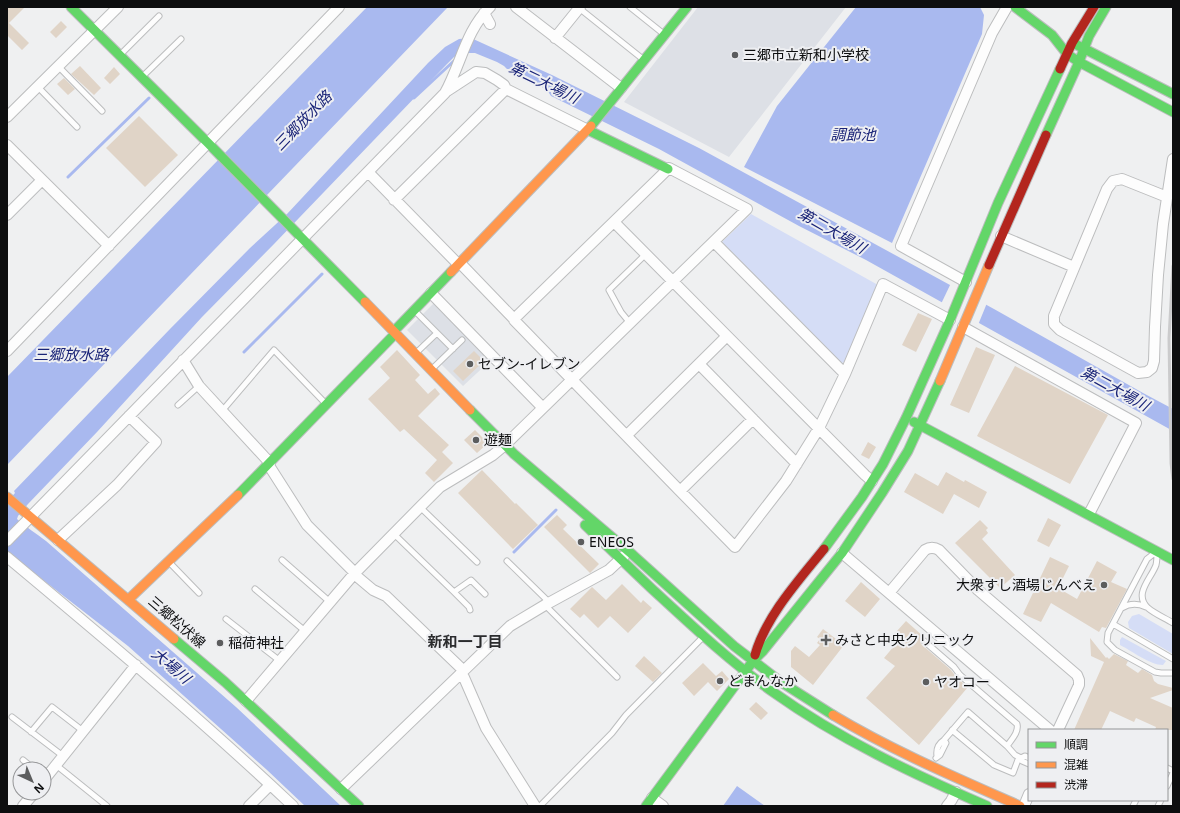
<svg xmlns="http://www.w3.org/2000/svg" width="1180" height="813" viewBox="0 0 1180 813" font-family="'Noto Sans','Noto Sans JP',sans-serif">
<rect width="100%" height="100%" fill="#eff0f1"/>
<!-- built -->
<path fill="#dde0e6" d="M 698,7 L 846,7 L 729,157 L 624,102 Z
M 435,302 L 491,360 L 463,386 L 407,330 Z"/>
<!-- green -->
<path fill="#d5ddf6" d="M 751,214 L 878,285 L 846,362 L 840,363 L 722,242 Z
M 1139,614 L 1173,634 L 1173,654 L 1129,628 L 1128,622 L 1132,616 Z
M 1122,637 L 1166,661 L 1163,665 C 1150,665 1132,651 1120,645 L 1120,640 Z"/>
<!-- water -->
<path fill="#a9b9ef" d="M 367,7 L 448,7 L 7,465 L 7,377 Z
M 856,7 L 980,7 L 984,15 L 982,34 L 892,243 L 744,167 L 777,106 Z
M 471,38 L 552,75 L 699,148 L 994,309 L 1143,393 L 1173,409 L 1173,431 L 866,260 L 799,226 L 659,149 L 551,96 L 547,90 L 512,69 L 507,69 L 504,66 L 497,62 L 475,53 L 463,53 L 454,57 L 447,64 L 274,244 L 202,317 L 97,432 L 28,504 L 18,516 L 17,519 C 27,528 36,533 46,541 L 236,707 L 341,806 L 305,806 L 267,770 L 128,646 L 7,552 L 7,502 L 15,493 L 14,491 L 170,329 L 250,248 L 287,214 L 428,63 L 445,47 L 459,39 Z
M 737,786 L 765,806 L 723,806 Z"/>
<!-- pier -->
<path fill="#eff0f1" d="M 951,283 L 987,303 L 978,325 L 941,304 Z"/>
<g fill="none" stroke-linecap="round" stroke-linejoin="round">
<!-- stream -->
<path stroke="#a9b9ef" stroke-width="3" d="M 414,98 L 456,59
M 68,177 L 149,98
M 244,352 L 322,274
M 514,552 L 556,510"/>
</g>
<!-- building -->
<path fill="#e0d4c7" d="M 7,7 L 25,7 L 9,23 L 29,43 L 22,50 L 7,35 Z
M 61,21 L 67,27 L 56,38 L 50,32 Z
M 80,66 L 101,88 L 94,95 L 71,74 Z
M 114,67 L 120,74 L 110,84 L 104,78 Z
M 64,78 L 75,89 L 68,95 L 57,84 Z
M 139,116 L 178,155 L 145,187 L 106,148 Z
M 918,313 L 932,319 L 916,352 L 902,345 Z
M 976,347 L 995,355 L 969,413 L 950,405 Z
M 397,350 L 420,375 L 415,380 L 428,394 L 435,388 L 440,394 L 418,416 L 449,445 L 442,452 L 453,463 L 434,482 L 425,473 L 437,460 L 404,429 L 400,432 L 368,399 L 390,378 L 380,367 Z
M 474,351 L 484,361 L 463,381 L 453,371 Z
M 1015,366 L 1108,415 L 1070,484 L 977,436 Z
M 475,430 L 488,443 L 477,453 L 464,440 Z
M 868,442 L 876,447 L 869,459 L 861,455 Z
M 482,470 L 515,504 L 516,503 L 538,525 L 513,549 L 458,493 Z
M 946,472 L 964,482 L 965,480 L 987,492 L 979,508 L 954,494 L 943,514 L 904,492 L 915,473 L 938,486 Z
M 557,515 L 567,525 L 563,529 L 599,564 L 590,573 L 544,527 Z
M 1048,518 L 1061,525 L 1049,547 L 1037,541 Z
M 980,520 L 988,528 L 986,530 L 988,533 L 982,539 L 1015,575 L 1000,588 L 955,543 Z
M 1050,557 L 1069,566 L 1058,588 L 1077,599 L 1097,561 L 1117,572 L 1111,582 L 1127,589 L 1106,628 L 1102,627 L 1099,632 L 1051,603 L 1041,622 L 1023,614 Z
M 861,582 L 880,599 L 865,617 L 845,601 Z
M 622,584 L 641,603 L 643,600 L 652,608 L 628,633 L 610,616 L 598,628 L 584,614 L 580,618 L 570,609 L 592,587 L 606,600 Z
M 906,621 L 924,637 L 920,640 L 921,644 L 951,670 L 957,678 L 968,687 L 919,745 L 866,698 L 895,666 L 884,658 L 894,646 L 888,641 Z
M 823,629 L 844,645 L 813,685 L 791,667 L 791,651 L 795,646 L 809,657 L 820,645 L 817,643 L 820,639 L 817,637 Z
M 1090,638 L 1106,658 L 1107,657 L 1109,659 L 1114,654 L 1128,661 L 1126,665 L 1138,673 L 1142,669 L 1152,675 L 1154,681 L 1158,684 L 1173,688 L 1173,690 L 1150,698 L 1173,708 L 1173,730 L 1155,730 L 1156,727 L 1136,718 L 1134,722 L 1110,711 L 1101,730 L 1074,730 L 1104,662 L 1091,656 Z
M 644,656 L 662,673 L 653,682 L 635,666 Z
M 703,663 L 716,676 L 722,671 L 729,679 L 717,691 L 708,682 L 694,696 L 682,683 Z
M 756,702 L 768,713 L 761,720 L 749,709 Z"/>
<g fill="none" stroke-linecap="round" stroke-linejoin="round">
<!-- lane casing -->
<g stroke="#bcbdbe" stroke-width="7">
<path id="lane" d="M 630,7 L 665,35
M 579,8 L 644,60
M 120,55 L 159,16
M 58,66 L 102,111
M 142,77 L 181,39
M 38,87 L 77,127
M 414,310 L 453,349
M 630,323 L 621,312 L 609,290 L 646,254
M 416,353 L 437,333
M 432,369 L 462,340
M 178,405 L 199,386
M 222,411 L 274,350 L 326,404
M 420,507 L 477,562
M 393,533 L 454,592 L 471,580 L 485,594
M 1156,552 L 1147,559 L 1108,633 L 1107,642 L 1115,650 L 1155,672 L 1161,673 L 1173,673
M 1157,552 C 1157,556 1157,561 1156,565 C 1151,579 1133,594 1148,608 C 1155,614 1165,618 1173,623
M 282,560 L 330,602
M 507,561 L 550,603
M 170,563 L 199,593
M 255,589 L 305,631
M 454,592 L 469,607 L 470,610
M 545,605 L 617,677
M 1122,608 C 1130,603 1137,603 1146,607
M 226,619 L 280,661
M 1113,624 L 1173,659
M 924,641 L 954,667 L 960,675 L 1017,724 C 1019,732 1012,739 1007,746
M 12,717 L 63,756
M 952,730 L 994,765 L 1013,773 L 1019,757
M 31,732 L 52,707 L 83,731
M 937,756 C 936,749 938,744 944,740 L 968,712 L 1007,746 L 1015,755 L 1021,758 L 1022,761 L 1029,764
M 936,758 L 940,755 L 946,743 L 944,740
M 1021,758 L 1025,756 L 1029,758
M 23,760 L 34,769
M 56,765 L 107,806
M 1167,768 L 1173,771
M 1167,786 L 1173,773
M 540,806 L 612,733 L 626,715 L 703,637
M 1133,806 L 1136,800
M 1158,806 L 1161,800"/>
</g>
<!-- street casing -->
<g stroke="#bcbdbe" stroke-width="12">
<path id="street" d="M 516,7 L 621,88
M 484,13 L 490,24
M 555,38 L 580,7
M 447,91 L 476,72 L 485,73 L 497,80 L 504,85 L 506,89 L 588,130
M 7,117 L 118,7
M 7,145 L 109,246
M 368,172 L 458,264
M 1167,197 L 1122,179 L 1113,181 L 1107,189 L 1054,316 L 1054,324 L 1060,330 L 1138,373 L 1147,372 L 1152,368 L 1154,361 L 1155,327 L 1158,275 L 1163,224 L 1173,159
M 394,200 L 506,89
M 7,215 L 42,180
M 614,222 L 865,475 L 872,481
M 1001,236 L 1074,267
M 714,242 L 845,374
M 966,282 L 901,246 L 992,33 L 1007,7
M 431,293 L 543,408
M 514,319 L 514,320 L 680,491
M 963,327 L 1136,423 L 1089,514
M 7,351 L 339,7
M 183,360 L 199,386 L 270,463
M 699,364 L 797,464
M 753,419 L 680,491 L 735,547 L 786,481 L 819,428 L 845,374 L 883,284 L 950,320
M 627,435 L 727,336
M 268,464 L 307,525 L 355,573
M 58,540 L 117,485 L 156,442 L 129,416
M 7,541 L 445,93 C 461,64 466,30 490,7
M 842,553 L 1050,730
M 7,557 C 104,638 201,719 293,806
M 354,574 L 373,590 L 386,596 L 464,671
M 889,593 L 925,550 C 930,547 934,547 939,550 L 978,590 L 1077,675 L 1079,680 L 1079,685 L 1058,730
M 462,673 L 486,728 L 535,806
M 246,701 L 354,574 L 420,507 L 440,487 L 493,455 L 505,445 L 747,209 L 669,168 L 514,319 L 460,263
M 44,780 L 136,665
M 341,789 L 510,626 L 545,605 L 609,570 L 624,556
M 652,798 L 663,806
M 23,806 L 34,793
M 249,806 L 270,785
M 947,806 L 951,801 L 956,792
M 1024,806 L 1029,794"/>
</g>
<!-- fast casing -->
<g stroke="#bcbdbe" stroke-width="11">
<path id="fast" d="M 71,7 L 208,143 L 365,302
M 1015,7 L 1052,35 L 1067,54 L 1079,62 L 1173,112
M 1075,44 L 1173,94
M 591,126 L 687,7
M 588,130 L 668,169
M 1046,135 L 1079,62 L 1089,36 L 1106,7
M 470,410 L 514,454 L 633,555 L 734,646 L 781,682 L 833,715
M 914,422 L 1173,560
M 238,495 L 393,336 L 396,329 L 451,272
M 585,525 C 607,546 629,567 651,588 C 690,624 729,661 773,692 C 839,739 913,774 987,806
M 824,549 L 862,497 L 883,464 L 906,418 L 950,320 L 998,203 L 1060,69
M 174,639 L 225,682 L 359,806
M 646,806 L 753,661 L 763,651 L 842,553 L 882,493 L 908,451 L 940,381"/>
</g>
<!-- slow casing -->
<g stroke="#bcbdbe" stroke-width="11">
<path id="slow" d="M 451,272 L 591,126
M 365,302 L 470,410
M 940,381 L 989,265
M 7,497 L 174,639
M 129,599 L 238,495
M 833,715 C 893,751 957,778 1020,806"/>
</g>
<!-- jam casing -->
<g stroke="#bcbdbe" stroke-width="11">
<path id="jam" d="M 1060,69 L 1072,43 L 1094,7
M 989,265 L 1046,135
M 755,655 C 766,616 799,580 824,549"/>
</g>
<!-- lane -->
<use href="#lane" stroke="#fdfdfd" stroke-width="5"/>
<!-- street -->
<use href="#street" stroke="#fdfdfd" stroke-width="10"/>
<!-- fast -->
<use href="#fast" stroke="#63d668" stroke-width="9"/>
<!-- slow -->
<use href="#slow" stroke="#ff974d" stroke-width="9"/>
<!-- jam -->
<use href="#jam" stroke="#b3261e" stroke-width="9"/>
<!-- rail -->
<path stroke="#cbcbcc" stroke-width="3" d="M 1173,266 L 1169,338 L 1171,463 L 1173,479"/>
</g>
<!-- markers -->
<g fill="#5c5d5e" stroke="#eeeff2" stroke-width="1.5">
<circle cx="735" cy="55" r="4"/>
<circle cx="470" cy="364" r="4"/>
<circle cx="476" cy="440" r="4"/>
<circle cx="581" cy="542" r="4"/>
<circle cx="1104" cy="585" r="4"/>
<path d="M824 634h4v4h4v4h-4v4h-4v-4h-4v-4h4z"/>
<circle cx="220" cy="643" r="4"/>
<circle cx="720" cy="681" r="4"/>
<circle cx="926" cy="682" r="4"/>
</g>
<g text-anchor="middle" stroke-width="4" stroke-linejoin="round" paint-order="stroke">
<!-- poi labels -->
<g font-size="14" fill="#0d0e0f" stroke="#eeeff2" text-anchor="start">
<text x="743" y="60">三郷市立新和小学校</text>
<text x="478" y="369">セブン-イレブン</text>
<text x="484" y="445">遊麺</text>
<text x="589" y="547">ENEOS</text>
<text x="1096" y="590" text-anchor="end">大衆すし酒場じんべえ</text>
<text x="835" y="645">みさと中央クリニック</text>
<text x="228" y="648">稲荷神社</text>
<text x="728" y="686">どまんなか</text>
<text x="934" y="687">ヤオコー</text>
</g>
<!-- street labels -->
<g font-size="14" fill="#0d0e0f" stroke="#eeeff2">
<text transform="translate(177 622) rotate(41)" y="5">三郷松伏線</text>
</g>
<!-- water labels -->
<g font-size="15" font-style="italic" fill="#192377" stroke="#eeeff2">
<text transform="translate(544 83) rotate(26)" y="5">第二大場川</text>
<text transform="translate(303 121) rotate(-46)" y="5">三郷放水路</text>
<text x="853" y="140">調節池</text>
<text transform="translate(832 231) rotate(30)" y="5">第二大場川</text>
<text x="71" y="360">三郷放水路</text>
<text transform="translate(1115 389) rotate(29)" y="5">第二大場川</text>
<text transform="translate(171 666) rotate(40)" y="5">大場川</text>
</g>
<!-- neighbourhood labels -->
<g font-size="15" font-weight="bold" fill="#2b2c2e" stroke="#eeeff2">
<text x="465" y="647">新和一丁目</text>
</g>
</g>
<!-- border -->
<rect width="1180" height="813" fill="none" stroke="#0d0e0f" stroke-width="16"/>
<!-- legend -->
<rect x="1028" y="729" width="140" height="72" fill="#eeeff2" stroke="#949597"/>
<rect x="1036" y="742" width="20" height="6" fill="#63d668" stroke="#949597"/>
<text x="1064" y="749" font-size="12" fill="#0d0e0f">順調</text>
<rect x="1036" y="762" width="20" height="6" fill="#ff974d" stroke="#949597"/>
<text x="1064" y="769" font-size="12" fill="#0d0e0f">混雑</text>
<rect x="1036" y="782" width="20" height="6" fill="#b3261e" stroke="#949597"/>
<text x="1064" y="789" font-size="12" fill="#0d0e0f">渋滞</text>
<!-- north arrow -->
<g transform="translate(32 781) rotate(136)"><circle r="19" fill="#eeeff2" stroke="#949597"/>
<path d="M0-3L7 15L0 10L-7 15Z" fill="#5c5d5e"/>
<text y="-6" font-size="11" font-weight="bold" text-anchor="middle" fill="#0d0e0f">N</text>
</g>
</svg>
